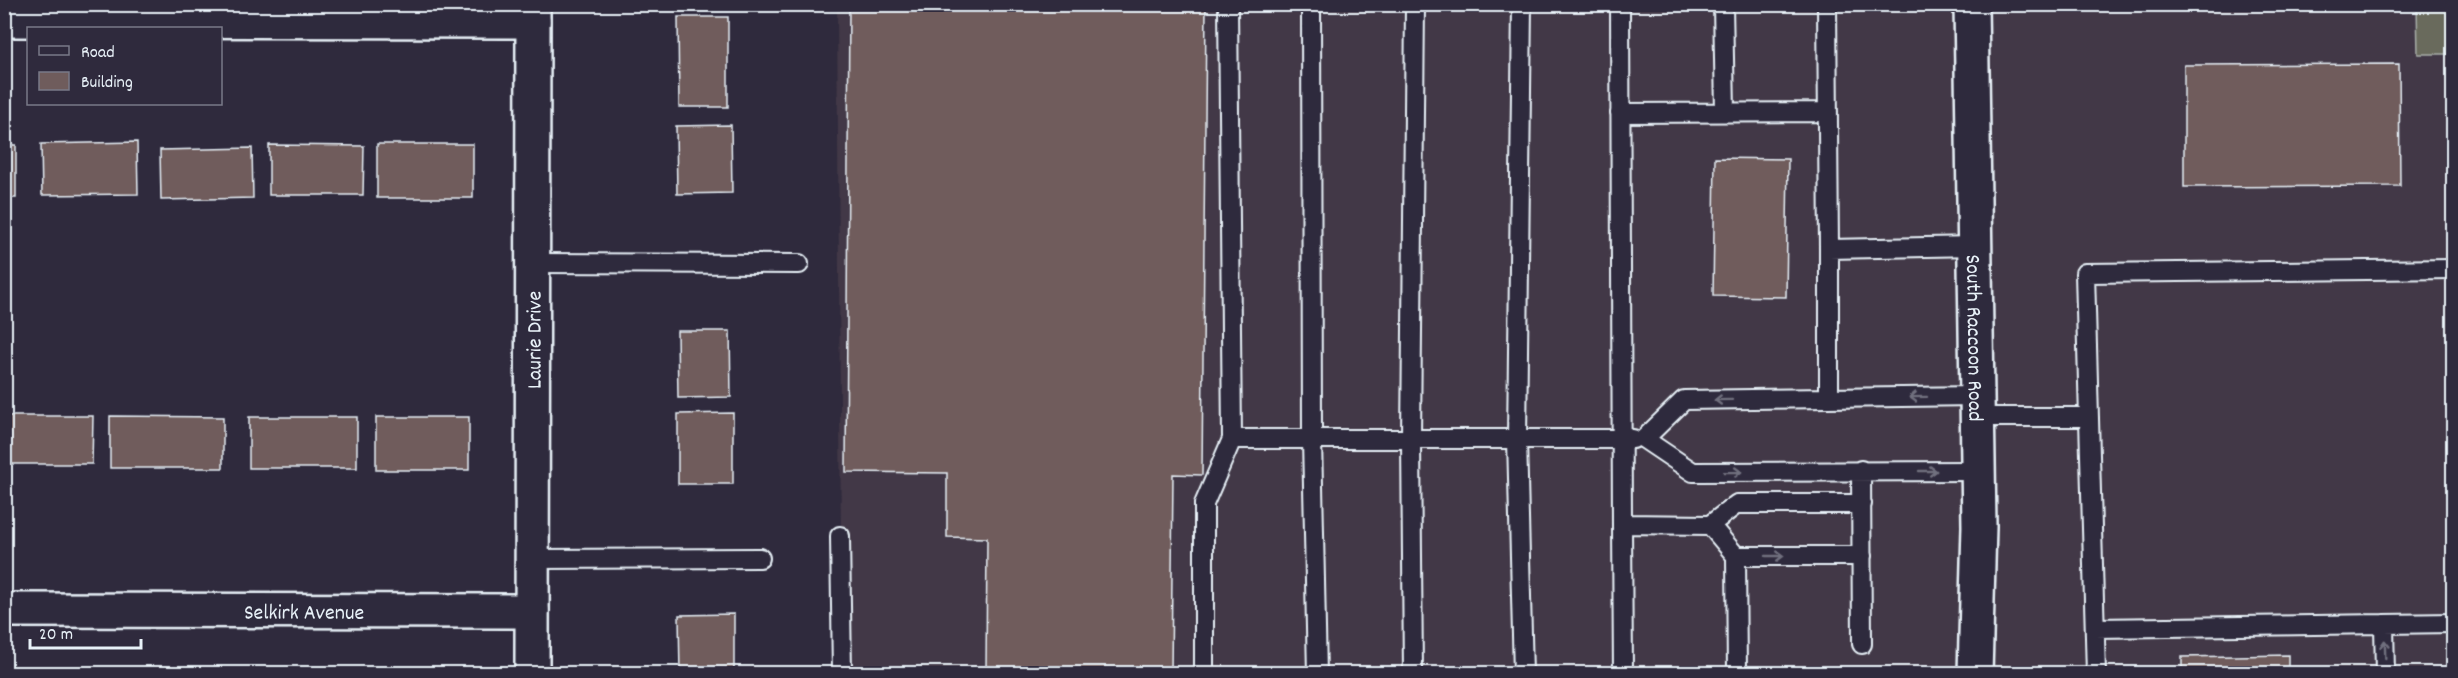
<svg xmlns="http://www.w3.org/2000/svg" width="2458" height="678" viewBox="0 0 2458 678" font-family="Dekko,sans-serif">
<rect width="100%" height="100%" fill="#2f2a3d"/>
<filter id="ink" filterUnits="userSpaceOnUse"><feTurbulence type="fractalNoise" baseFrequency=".0167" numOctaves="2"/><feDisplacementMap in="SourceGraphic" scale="12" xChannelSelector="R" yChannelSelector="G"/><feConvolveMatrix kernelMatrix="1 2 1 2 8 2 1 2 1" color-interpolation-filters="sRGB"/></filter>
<g filter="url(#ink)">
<!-- built -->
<path fill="#423946" d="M 837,5 L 2417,5 L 2418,54 L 2453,54 L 2453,673 L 842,673 Z"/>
<!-- green -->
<path fill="#696a5b" stroke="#a8aeaa" stroke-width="1.5" d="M 2417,5 L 2453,5 L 2453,54 L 2418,54 Z"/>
<!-- building -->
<path fill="#6f5c5c" stroke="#e8f1f8" stroke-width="1.5" d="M 849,4 L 1206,4 L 1202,475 L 1173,474 L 1171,674 L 986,674 L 987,538 L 947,537 L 947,473 L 846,472 Z
M 678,17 L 728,17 L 728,107 L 679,107 Z
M 2399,64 L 2400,186 L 2184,187 L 2184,65 Z
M 731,125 L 732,193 L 677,194 L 676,126 Z
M 137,142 L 138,194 L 42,195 L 41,144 Z
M 377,144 L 473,144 L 473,198 L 377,198 Z
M 4,145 L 16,145 L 16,198 L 4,198 Z
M 269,145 L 364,146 L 363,195 L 269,195 Z
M 252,148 L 253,198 L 161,200 L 160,150 Z
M 1715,158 L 1788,159 L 1786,297 L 1713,296 Z
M 677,331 L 730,331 L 731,397 L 678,398 Z
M 733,413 L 733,484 L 678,484 L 678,414 Z
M 4,416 L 93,416 L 92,464 L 4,464 Z
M 110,416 L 223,417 L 223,468 L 110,468 Z
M 249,417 L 357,417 L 357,468 L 249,468 Z
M 376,417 L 469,417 L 469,470 L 376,470 Z
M 734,614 L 734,674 L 680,674 L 679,615 Z
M 2288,655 L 2288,674 L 2182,674 L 2182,657 Z"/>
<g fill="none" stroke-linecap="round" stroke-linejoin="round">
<!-- lane casing -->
<g stroke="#e8f1f8" stroke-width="22">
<path id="lane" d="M 1311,4 L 1312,439 L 1317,674
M 1522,4 L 1517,439 L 1523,674
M 1620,4 L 1622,524
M 1723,4 L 1725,112
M 1827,4 L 1829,249 L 1975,246
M 1620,113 L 1828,112
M 1829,249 L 1829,398
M 533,263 L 799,264
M 1977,396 L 1684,400 L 1644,439 L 1693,472 L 1978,471
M 1977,417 L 2089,417
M 1232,439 L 1633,439
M 1861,470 L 1862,644
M 1710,525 L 1736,556 L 1862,556
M 840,536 L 842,674
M 1736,556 L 1737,674
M 533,559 L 760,558
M 2384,624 L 2385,674
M 2095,628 L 2454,623
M 1204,674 L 1204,504 L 1232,439 L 1228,4
M 1413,674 L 1411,439 L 1415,4
M 1623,674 L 1622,524 L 1710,525 L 1737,504 L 1862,504
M 2096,674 L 2085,273 L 2454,269"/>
</g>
<!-- street casing -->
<g stroke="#e8f1f8" stroke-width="38">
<g id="street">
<path d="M 4,20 L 533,21"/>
<path id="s1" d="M 4,610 L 532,611"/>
<path id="s2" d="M 532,674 L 533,4"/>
</g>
</g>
<!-- secondary casing -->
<g stroke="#e8f1f8" stroke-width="38">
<g id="secondary">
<path id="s3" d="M 1971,4 L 1979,526 L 1975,674"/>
</g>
</g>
<!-- lane -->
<use href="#lane" stroke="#2f2a3d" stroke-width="18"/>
<!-- street -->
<use href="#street" stroke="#2f2a3d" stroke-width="33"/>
<!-- secondary -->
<use href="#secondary" stroke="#2f2a3d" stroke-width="33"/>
</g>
<!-- one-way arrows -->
<defs><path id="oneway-shaft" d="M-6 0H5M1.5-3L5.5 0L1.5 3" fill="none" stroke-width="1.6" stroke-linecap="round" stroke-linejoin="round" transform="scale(1.5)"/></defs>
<g stroke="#70707e">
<use href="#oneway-shaft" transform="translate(1918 397) rotate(179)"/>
<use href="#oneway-shaft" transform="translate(1723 400) rotate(179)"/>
<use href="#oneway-shaft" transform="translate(1928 471)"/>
<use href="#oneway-shaft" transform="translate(1733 472) rotate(-1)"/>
<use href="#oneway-shaft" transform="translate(1775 556)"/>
<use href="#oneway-shaft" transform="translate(2385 649) rotate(-92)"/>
</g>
</g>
<g text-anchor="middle" stroke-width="4.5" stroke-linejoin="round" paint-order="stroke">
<!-- street labels -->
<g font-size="22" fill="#e8f1f8" stroke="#2f2a3d">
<text dy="8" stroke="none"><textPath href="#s2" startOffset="334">Laurie Drive</textPath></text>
<text dy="8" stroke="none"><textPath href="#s3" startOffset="334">South Raccoon Road</textPath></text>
<text dy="8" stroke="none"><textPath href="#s1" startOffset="300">Selkirk Avenue</textPath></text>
</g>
</g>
<!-- margin -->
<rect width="2458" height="678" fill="none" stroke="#2f2a3d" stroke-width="24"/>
<rect x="12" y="12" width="2434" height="654" fill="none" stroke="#e8f1f8" stroke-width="2" filter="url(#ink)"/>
<!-- legend -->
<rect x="27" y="27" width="195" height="78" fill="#2f2a3d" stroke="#797a88" stroke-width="1.5"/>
<rect x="39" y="46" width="30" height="9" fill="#2f2a3d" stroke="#797a88" stroke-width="1.5"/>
<text x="81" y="57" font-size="18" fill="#e8f1f8">Road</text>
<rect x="39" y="72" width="30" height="18" fill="#6f5c5c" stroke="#797a88" stroke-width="1.5"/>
<text x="81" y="87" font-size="18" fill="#e8f1f8">Building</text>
<!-- scale -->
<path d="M30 639v9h111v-9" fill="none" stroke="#e8f1f8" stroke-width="3"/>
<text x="39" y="639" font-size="18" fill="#e8f1f8" stroke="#2f2a3d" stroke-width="4.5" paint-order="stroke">20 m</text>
</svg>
